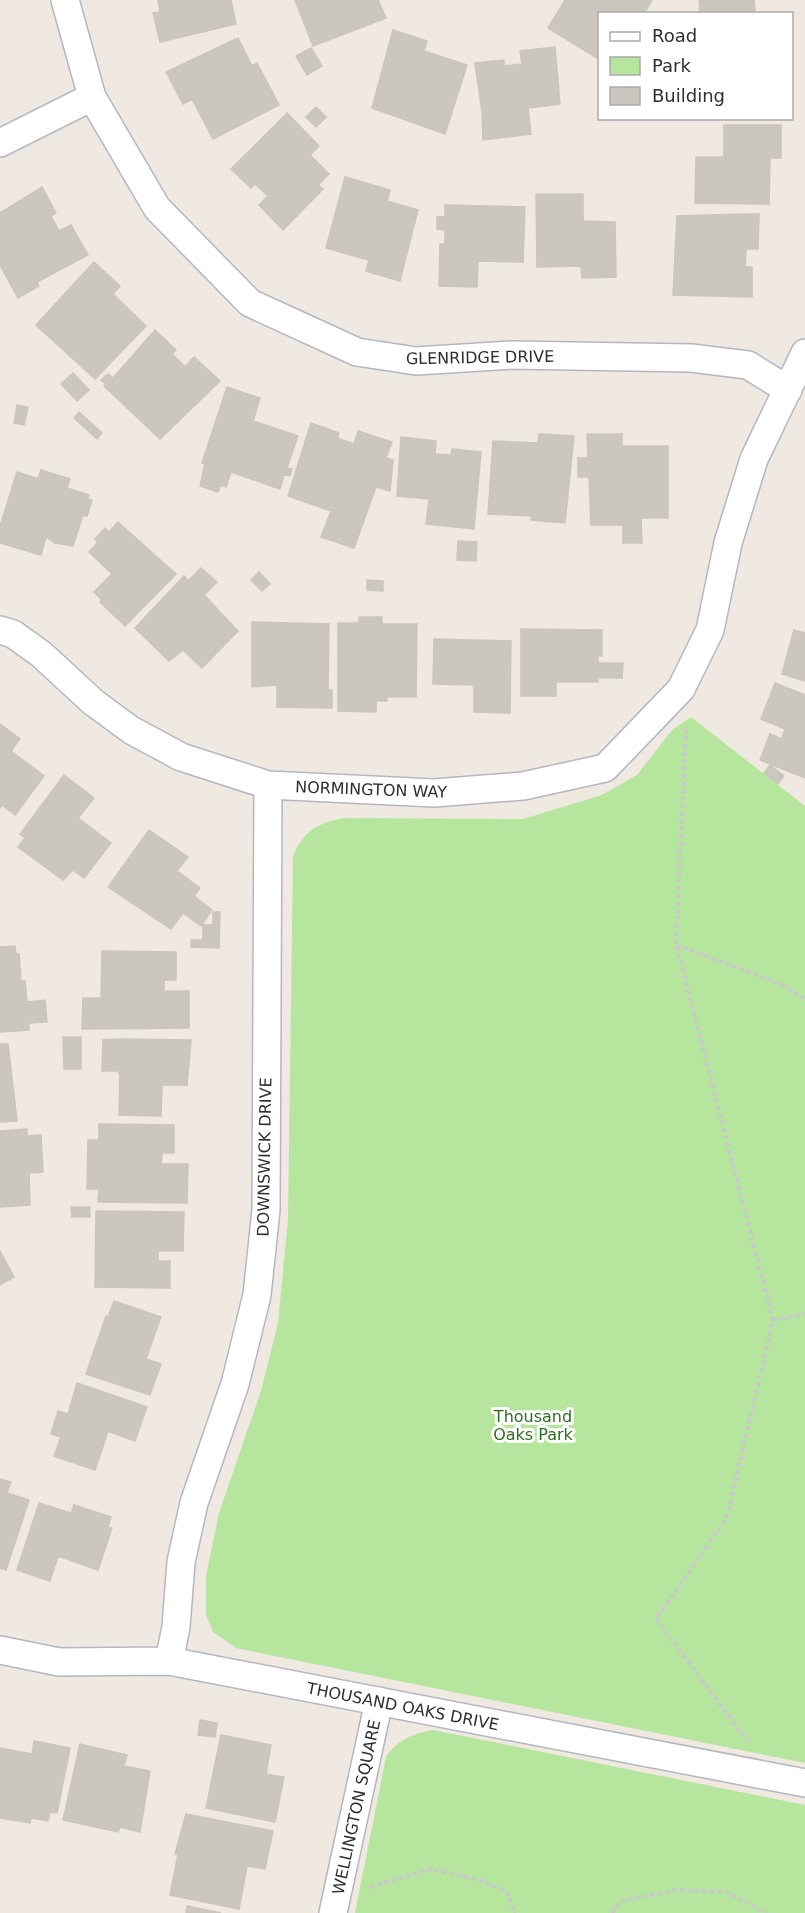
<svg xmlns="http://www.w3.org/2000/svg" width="805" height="1913" viewBox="0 0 805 1913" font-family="'DejaVu Sans',sans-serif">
<rect width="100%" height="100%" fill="#efe9e1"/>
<!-- green -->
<path fill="#b6e59e" d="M 691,717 L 805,806 L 805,1763 L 236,1648 L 213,1632 L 206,1614 L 206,1576 L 219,1513 L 261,1391 L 278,1323 L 288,1220 L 293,856 C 303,831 318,823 344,818 L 523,819 L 602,795 L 637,775 L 672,730 Z
M 433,1730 L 805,1805 L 805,1913 L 355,1913 L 386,1757 C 399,1739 412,1734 433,1730 Z"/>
<!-- building -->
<path fill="#cbc7bf" stroke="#cbc5ba" stroke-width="1.5" d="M 158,0 L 231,0 L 236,24 L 160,42 L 153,13 L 160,12 Z
M 295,0 L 378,0 L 386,18 L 313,46 Z
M 565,0 L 652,0 L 644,14 L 600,14 L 600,60 L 548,28 Z
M 699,0 L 754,0 L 755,13 L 700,14 Z
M 393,30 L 427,41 L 424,51 L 467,65 L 445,134 L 372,108 Z
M 238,38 L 252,66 L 257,63 L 279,105 L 213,139 L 192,99 L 183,104 L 166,72 Z
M 555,47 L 560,104 L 528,108 L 531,134 L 483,140 L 482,112 L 475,63 L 504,60 L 504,66 L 522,64 L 520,51 Z
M 311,48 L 322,66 L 307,75 L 296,56 Z
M 316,107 L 326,117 L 316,127 L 306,117 Z
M 287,113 L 319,146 L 310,155 L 329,174 L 318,185 L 323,189 L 283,230 L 259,205 L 268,196 L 255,184 L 251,188 L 231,169 Z
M 724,125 L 781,125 L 781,158 L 770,158 L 769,204 L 695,203 L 696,157 L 724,157 Z
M 345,177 L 390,190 L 387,201 L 418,210 L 400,281 L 366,271 L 369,260 L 326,248 Z
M 42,187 L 56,213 L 51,216 L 59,231 L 71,225 L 88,255 L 37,282 L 39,286 L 18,298 L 0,265 L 0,213 Z
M 536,194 L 583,194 L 583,221 L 615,222 L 616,277 L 582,278 L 581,266 L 537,267 Z
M 445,205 L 525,207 L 523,262 L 478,261 L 477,287 L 439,286 L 440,244 L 445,244 L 445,230 L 437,229 L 437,217 L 445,217 Z
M 745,214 L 759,214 L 758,249 L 746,249 L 745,267 L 752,267 L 752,297 L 673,295 L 677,216 Z
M 94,262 L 120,286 L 113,294 L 146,326 L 95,379 L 36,325 Z
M 155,330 L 176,350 L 172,354 L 185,367 L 194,357 L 220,381 L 160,439 L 104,386 L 106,384 L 101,380 L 108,374 L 113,378 Z
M 73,373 L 89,390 L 77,401 L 61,384 Z
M 227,387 L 260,398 L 253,421 L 298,436 L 287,468 L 292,469 L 290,476 L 284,475 L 280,489 L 231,472 L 226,487 L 221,485 L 218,492 L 200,486 L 205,464 L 202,463 Z
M 17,405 L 28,407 L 24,425 L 14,423 Z
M 79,412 L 102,433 L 97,439 L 74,418 Z
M 311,423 L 339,433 L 337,438 L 354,444 L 358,431 L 392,442 L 386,458 L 393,460 L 390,491 L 376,487 L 354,548 L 321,537 L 331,511 L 288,496 Z
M 539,434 L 574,436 L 565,523 L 531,520 L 532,516 L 488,514 L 493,441 L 538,443 Z
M 587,434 L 622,434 L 622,446 L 668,446 L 668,518 L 641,518 L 642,543 L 623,543 L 623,525 L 591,525 L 589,477 L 578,477 L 578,458 L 588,458 Z
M 401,437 L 436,441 L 435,454 L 451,455 L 452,449 L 481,452 L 474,529 L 426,524 L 429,499 L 397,496 Z
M 41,470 L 70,479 L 67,488 L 89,495 L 88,499 L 92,500 L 87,516 L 83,515 L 73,546 L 55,543 L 46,537 L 41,555 L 0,543 L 0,526 L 17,472 L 38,479 Z
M 118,522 L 176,574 L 125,626 L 100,602 L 102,600 L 94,592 L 112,574 L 89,552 L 98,542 L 95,539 L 105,528 L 109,532 Z
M 458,541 L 477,542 L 476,561 L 457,560 Z
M 201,568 L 217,582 L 204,595 L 238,631 L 202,668 L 183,650 L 169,661 L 135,628 L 184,576 L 188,581 Z
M 259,572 L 270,584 L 262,591 L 251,580 Z
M 367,580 L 383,581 L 383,591 L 367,590 Z
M 359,617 L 382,617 L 382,624 L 417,624 L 416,697 L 387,697 L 387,701 L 376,701 L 376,712 L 338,711 L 338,623 L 359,623 Z
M 252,622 L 329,624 L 328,690 L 332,690 L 332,708 L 277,707 L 277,685 L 252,687 Z
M 521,629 L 602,630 L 602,656 L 598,656 L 598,663 L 623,663 L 622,678 L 598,678 L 598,682 L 556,682 L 556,696 L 521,696 Z
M 794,630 L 805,633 L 805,681 L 782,674 Z
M 434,639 L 511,641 L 510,713 L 474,712 L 474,685 L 433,684 Z
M 775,683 L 805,695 L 805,778 L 760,760 L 770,734 L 782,739 L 785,729 L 761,719 Z
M 0,724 L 20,739 L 11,751 L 44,776 L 15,815 L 2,805 L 0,808 Z
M 770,765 L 784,776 L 778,784 L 764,773 Z
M 64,775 L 94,798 L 78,818 L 111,843 L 84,878 L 73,870 L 63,880 L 18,847 L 25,838 L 20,834 Z
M 149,830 L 188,857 L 177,871 L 200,888 L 194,896 L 212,910 L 201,926 L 183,913 L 171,929 L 108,887 Z
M 213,912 L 220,912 L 219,948 L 191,947 L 191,940 L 203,940 L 203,925 L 213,925 Z
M 15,946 L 16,954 L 19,954 L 21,981 L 25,981 L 27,1002 L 45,1000 L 47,1022 L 29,1023 L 29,1030 L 0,1032 L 0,947 Z
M 102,951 L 176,952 L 176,980 L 164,980 L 164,991 L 189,991 L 189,1028 L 82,1029 L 83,998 L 101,998 Z
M 63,1037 L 81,1037 L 81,1069 L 64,1069 Z
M 119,1039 L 191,1040 L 187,1085 L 162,1085 L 161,1116 L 119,1115 L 120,1074 L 118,1071 L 102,1071 L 103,1040 Z
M 0,1044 L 8,1044 L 17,1121 L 0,1122 Z
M 99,1124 L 174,1125 L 174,1153 L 162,1153 L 161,1164 L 188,1164 L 187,1203 L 98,1202 L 99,1189 L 87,1189 L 88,1140 L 99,1140 Z
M 27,1129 L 27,1136 L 41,1135 L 43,1172 L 29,1173 L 30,1205 L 0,1207 L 0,1131 Z
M 71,1207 L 90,1207 L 90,1217 L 72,1217 Z
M 96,1211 L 184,1212 L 183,1251 L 158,1251 L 158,1261 L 170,1261 L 170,1288 L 95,1287 Z
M 0,1251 L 14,1277 L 0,1285 Z
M 114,1301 L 161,1317 L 146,1359 L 161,1364 L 150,1395 L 86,1374 L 106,1316 L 108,1317 Z
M 77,1383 L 147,1407 L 135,1441 L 108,1431 L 95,1470 L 54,1456 L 61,1437 L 51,1434 L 58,1411 L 68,1414 Z
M 0,1479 L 11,1482 L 7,1493 L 29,1500 L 6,1570 L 0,1568 Z
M 39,1503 L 71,1513 L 74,1505 L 111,1517 L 108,1527 L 112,1528 L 98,1570 L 58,1556 L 50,1581 L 17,1570 Z
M 200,1720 L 217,1723 L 215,1737 L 198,1735 Z
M 221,1735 L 271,1745 L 266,1774 L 284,1777 L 275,1822 L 206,1808 Z
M 34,1741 L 70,1748 L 57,1813 L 50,1812 L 48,1821 L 31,1818 L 30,1823 L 0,1818 L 0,1748 L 32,1754 Z
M 80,1744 L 127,1755 L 124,1766 L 150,1771 L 140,1832 L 120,1827 L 118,1832 L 63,1820 Z
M 186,1814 L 273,1831 L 265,1869 L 247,1866 L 239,1909 L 170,1895 L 178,1854 L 175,1854 Z
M 187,1906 L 221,1913 L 186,1913 Z"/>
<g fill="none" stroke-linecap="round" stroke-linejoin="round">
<!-- minor casing -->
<g stroke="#b4b7c1" stroke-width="30">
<path id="minor" d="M 65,0 L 92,97 L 157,208 L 250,303 L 357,352 L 416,361 L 512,355 L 691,358 L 748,365 L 788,390
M 0,143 L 92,97
M 0,630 L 13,634 L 41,654 L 93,702 L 131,730 L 181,757 L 268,785 L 434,793 L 523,786 L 605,768 L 681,689 L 710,630 L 728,543 L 754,459 L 805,353
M 0,1650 L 59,1662 L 169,1661 L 805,1783
M 169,1661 L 176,1627 L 181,1562 L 194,1503 L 235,1384 L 257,1295 L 266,1210 L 268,785
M 333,1913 L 379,1701"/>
</g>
<!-- path -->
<path stroke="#c9c9c9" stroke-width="4" stroke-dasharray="4.5 3" stroke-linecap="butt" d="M 686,729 L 676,944 L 773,1320 L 727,1517 L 656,1619 L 748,1742
M 676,945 L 781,984 L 805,999
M 773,1320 L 805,1314
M 370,1887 L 431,1869 L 477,1879 L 506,1891 L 515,1913
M 612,1913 L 621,1901 L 676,1890 L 726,1892 L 767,1913"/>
<!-- minor -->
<use href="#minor" stroke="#fff" stroke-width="27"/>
</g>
<g text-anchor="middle" stroke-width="6" stroke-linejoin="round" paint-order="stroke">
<!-- street labels -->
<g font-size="16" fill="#2e2e2e" stroke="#fff">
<text transform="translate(480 357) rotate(-1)" y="6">GLENRIDGE DRIVE</text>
<text transform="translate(371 789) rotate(2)" y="6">NORMINGTON WAY</text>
<text transform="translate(264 1157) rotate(-89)" y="6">DOWNSWICK DRIVE</text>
<text transform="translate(403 1706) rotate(11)" y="6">THOUSAND OAKS DRIVE</text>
<text transform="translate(356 1807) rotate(-78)" y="6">WELLINGTON SQUARE</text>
</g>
<!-- park labels -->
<g font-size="16" fill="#2c6e1b" stroke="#fff">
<text x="533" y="1422">Thousand<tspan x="533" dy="18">Oaks Park</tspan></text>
</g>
</g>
<!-- legend -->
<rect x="598" y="12" width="195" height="108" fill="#ffffff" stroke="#ababab" stroke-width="1.5"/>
<rect x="610" y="32" width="30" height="9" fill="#ffffff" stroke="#ababab" stroke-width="1.5"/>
<text x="652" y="42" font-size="18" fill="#2e2e2e">Road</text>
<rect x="610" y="57" width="30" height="18" fill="#b6e59e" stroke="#ababab" stroke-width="1.5"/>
<text x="652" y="72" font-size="18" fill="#2e2e2e">Park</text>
<rect x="610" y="87" width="30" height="18" fill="#cbc7bf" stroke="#ababab" stroke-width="1.5"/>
<text x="652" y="102" font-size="18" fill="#2e2e2e">Building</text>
</svg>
